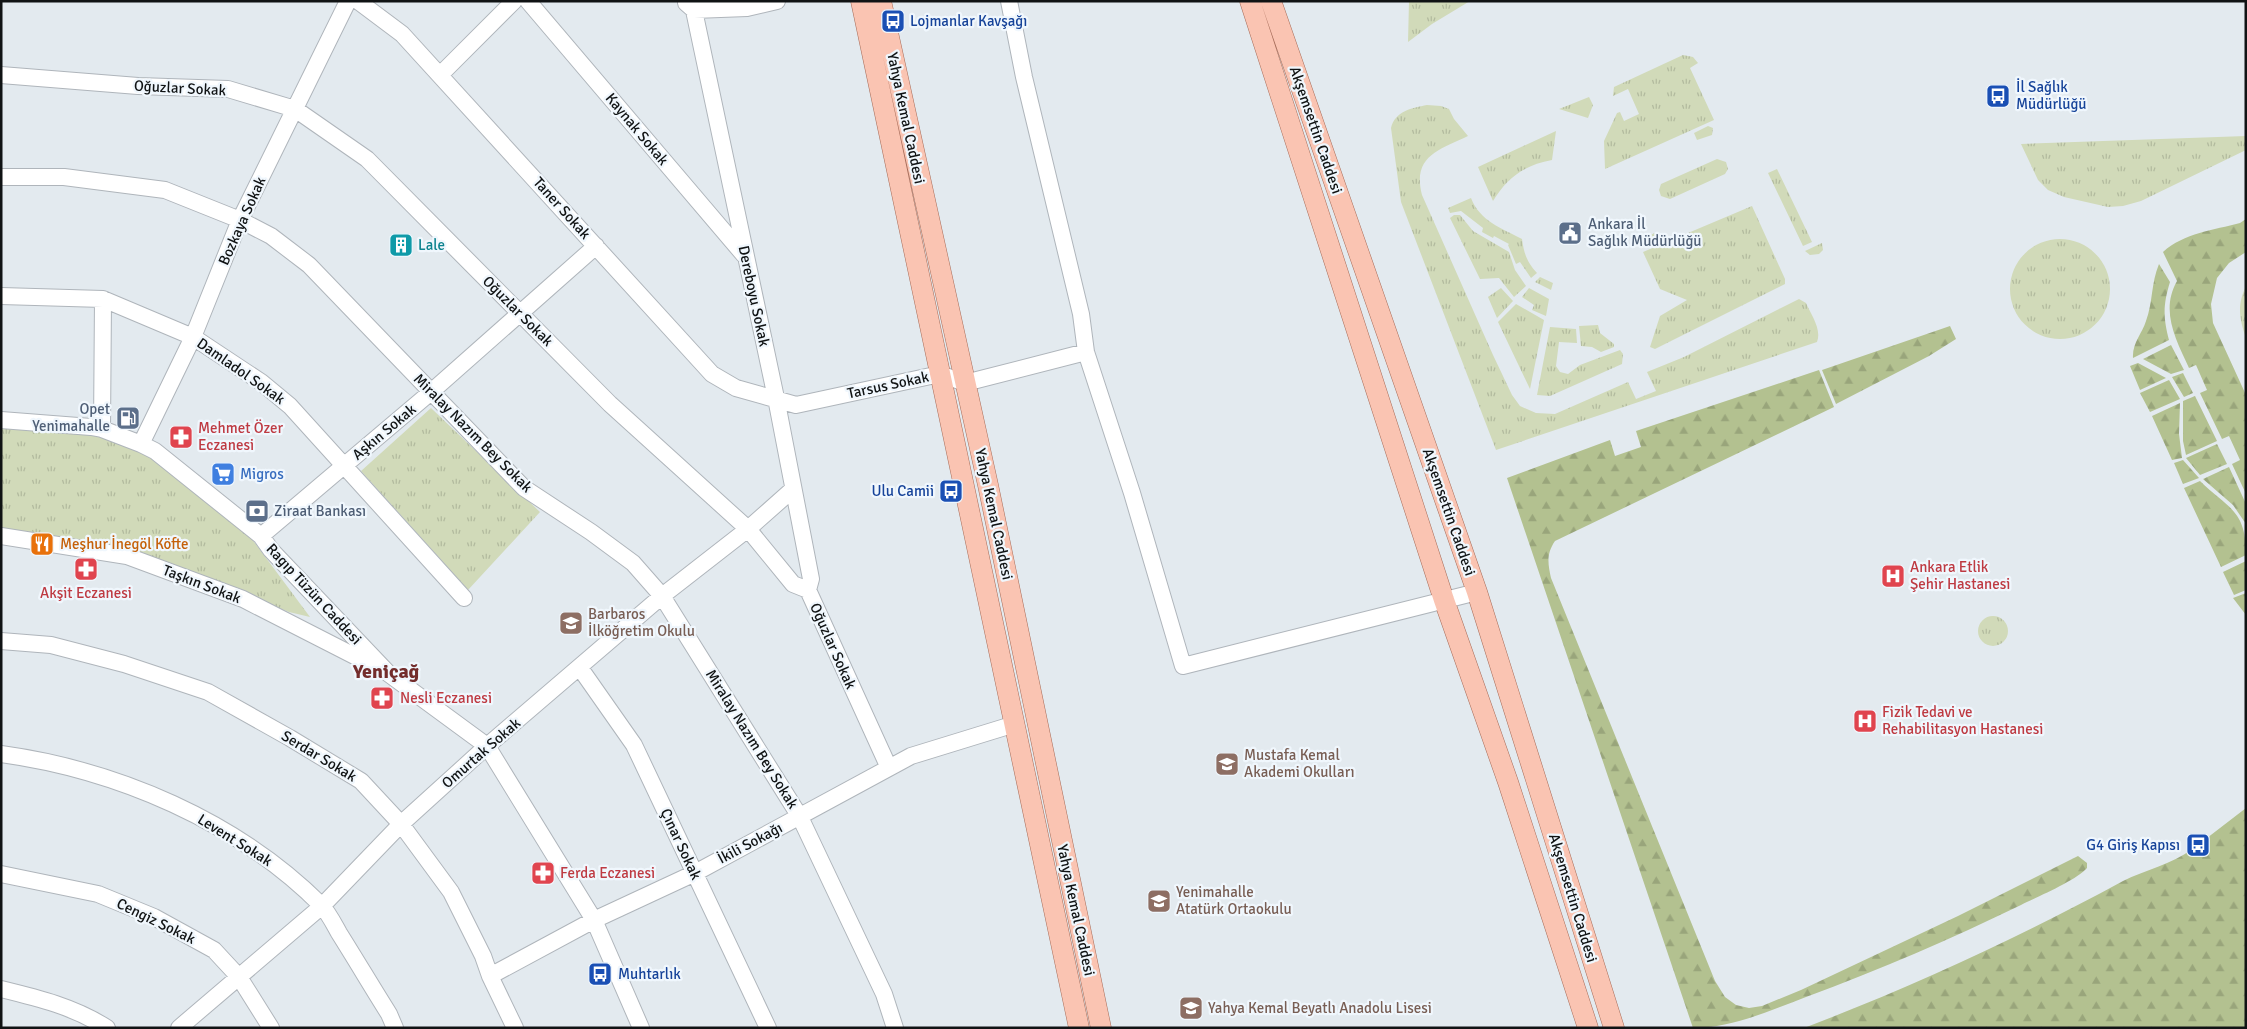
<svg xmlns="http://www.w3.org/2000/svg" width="2247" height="1029" viewBox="0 0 2247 1029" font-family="Signika,sans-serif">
<defs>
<pattern id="grass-tufts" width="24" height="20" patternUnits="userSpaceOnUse" patternTransform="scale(1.25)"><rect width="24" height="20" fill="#d1dab9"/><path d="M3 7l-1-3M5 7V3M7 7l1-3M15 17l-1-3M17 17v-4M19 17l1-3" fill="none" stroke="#b2ba9e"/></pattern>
<pattern id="forest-firs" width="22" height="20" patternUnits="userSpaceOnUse" patternTransform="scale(1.25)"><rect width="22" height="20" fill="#b3c190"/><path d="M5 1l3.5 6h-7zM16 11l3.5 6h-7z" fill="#99a57b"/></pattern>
</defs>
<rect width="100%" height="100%" fill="#e3eaef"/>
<!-- grass -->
<path fill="url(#grass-tufts)" d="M 1409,1 L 1470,1 L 1432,24 L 1408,42 Z
M 1683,55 L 1693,57 L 1698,63 L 1690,68 L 1714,120 L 1605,169 L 1604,141 L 1617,113 L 1620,112 L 1624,121 L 1639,114 L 1628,89 L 1613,96 L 1614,87 Z
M 1589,97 L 1593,105 L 1588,118 L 1559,109 Z
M 1427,105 L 1441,106 L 1449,109 L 1454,119 L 1468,136 C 1439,150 1412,156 1422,195 L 1493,355 L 1512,395 L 1520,406 L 1536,413 L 1555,414 L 1628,382 L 1636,399 L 1656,391 L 1647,372 L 1684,357 L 1799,299 L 1806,303 C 1811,315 1822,329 1817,342 L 1496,450 L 1401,202 L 1391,128 C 1395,111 1412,108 1427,105 Z
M 1708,126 L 1713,128 L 1712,135 L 1697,140 L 1694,133 Z
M 1556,131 L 1552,160 C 1524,165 1507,178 1493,201 L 1478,167 Z
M 2246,136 L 2246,150 L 2141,201 L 2123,206 L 2108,207 L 2064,197 L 2048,190 L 2038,180 L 2021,144 Z
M 1717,159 L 1726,162 L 1728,169 L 1725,174 L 1670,199 L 1661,196 L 1659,190 L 1661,184 Z
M 1777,169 L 1812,242 L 1803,246 L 1768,173 Z
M 1471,198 C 1480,221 1501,228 1522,239 C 1524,254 1527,262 1537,273 L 1531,278 L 1520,262 L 1516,264 L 1508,245 L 1509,244 L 1494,236 L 1493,238 L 1482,232 L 1483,228 L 1461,211 L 1450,213 L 1448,208 Z
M 1752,206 L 1785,279 L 1785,284 L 1655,349 L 1650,347 L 1660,316 L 1687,300 L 1660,289 L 1643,252 Z
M 1454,215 L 1460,215 L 1473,231 L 1509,252 L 1515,270 L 1526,286 L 1514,297 L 1499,278 L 1480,279 L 1450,218 Z
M 1655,233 L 1658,239 L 1646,245 L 1643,238 Z
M2010 289a50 50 0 1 1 100 0a50 50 0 1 1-100 0Z
M 1822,243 L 1823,250 L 1819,254 L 1810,255 L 1805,251 Z
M 1540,277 L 1553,283 L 1551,290 L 1535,282 Z
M 2246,286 L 2246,338 C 2239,318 2237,305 2246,286 Z
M 1501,288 L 1513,301 L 1497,318 L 1488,297 Z
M 1529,288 L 1549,299 L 1546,316 L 1532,310 L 1534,305 L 1522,297 Z
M 1516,304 L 1544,320 L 1530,389 L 1498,322 Z
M 1598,325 L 1600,333 L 1614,344 L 1614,347 L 1601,352 L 1592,347 L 1581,346 L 1579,326 Z
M 1550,327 L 1576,329 L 1577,343 L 1559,342 L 1556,366 L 1560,372 L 1568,374 L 1580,365 L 1620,350 L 1623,354 L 1622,364 L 1550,396 L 1537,395 Z
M 431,408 L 540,512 L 468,590 L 361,471 Z
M 1,421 L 99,433 L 152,457 L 252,539 L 310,617 L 289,612 L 130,548 L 1,528 Z
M1978 631a15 15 0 1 1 30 0a15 15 0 1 1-30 0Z"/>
<!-- forest -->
<path fill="url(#forest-firs)" d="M 2246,219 L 2246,252 L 2229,263 L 2217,278 L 2211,304 L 2213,323 L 2246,395 L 2246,494 L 2232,464 L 2240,460 L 2229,436 L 2222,439 L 2200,393 L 2207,390 L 2196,365 L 2189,368 C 2176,340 2160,311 2177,281 L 2163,252 C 2184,233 2214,230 2240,223 Z
M 2159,264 L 2170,282 C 2163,305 2163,317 2169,340 L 2133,358 C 2132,343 2142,334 2146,321 C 2153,302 2151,283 2159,264 Z
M 1950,326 L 1956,339 L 1929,356 L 1836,404 L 1822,370 Z
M 2171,345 L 2184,370 L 2171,374 L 2143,359 Z
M 2138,363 L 2166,378 L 2140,390 L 2130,366 Z
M 1819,370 L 1834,407 L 1555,541 C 1546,554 1548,564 1551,578 L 1715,981 L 1725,997 L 1736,1005 L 1749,1008 L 1762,1006 L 1801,990 L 1958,916 L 2078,856 L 2087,863 L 2087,868 C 2077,880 2037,897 2021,905 C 1951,939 1879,970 1806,997 C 1769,1011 1732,1028 1693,1028 L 1507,478 L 1610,440 L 1615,456 L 1641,447 L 1636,431 Z
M 2183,373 L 2193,393 L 2184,397 L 2172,377 Z
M 2169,380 L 2180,399 L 2150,412 L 2140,393 Z
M 2195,396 L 2217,441 L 2186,455 L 2183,441 L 2183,401 Z
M 2180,403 L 2179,434 L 2182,458 L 2172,460 L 2152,416 Z
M 2217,444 L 2227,464 L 2200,475 L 2186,458 Z
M 2183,460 L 2199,478 L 2183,484 L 2174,463 Z
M 2229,467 L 2246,504 L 2246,524 L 2233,505 L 2203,479 Z
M 2200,481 C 2229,509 2246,510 2246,555 L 2221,567 L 2184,488 Z
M 2246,561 L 2246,590 L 2234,595 L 2223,572 Z
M 2246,593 L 2246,615 L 2233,598 Z
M 2246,808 L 2246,1028 L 1804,1028 C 1914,986 2020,937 2123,881 C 2145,870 2173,864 2192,849 L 2196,852 L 2207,844 L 2207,838 Z"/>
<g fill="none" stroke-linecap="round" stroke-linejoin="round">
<!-- minor casing -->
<g stroke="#afb5bb" stroke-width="18">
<path id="minor" d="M 358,1 L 402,34 L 712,374 L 736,388 L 796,405 L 940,374 L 965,383 L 1086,352
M 528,1 L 744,255
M 692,1 L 776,398 L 811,579 L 808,590
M 1009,1 L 1024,77 L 1081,314 L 1086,352 L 1132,493 L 1183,666 L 1477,592
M 686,3 L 694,10 L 747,8 L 777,1
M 1,75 L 138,86 L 228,89 L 295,109 L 367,159 L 610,404 L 748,529 L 793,584 L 808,590 L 889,768
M 440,75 L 514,1
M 1,177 L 64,177 L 165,190 L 240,220 L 271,236 L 309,265 L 524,488 L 591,532 L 633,563 L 662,596 L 800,817 L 884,994 L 895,1028
M 1,296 L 103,299 L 193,337 L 261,382 L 290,406 L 464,598
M 1,420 L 91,427 L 102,429 L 141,444 L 155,451 L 261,536 L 271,550 L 389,674 L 487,746 L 594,920 L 641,1028
M 102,429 L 103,299
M 141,444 L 193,337 L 240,220 L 348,1
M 1,536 L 127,556 L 243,599 L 378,668
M 261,536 L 431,392 L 596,246
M 1,641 L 51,645 L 124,664 L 208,692 L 290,738 L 361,781 L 401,824 L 451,892 L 483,956 L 490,976 L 515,1028
M 580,668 L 634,745 L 768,1028
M 1,754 C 117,770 237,821 321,905 C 328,912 334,924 339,933 C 356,960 372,987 389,1014 L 395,1028
M 1,874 L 98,894 L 154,917 L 214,950 L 239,977 L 271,1028
M 490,976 L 594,920 L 695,873 L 911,756 L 1015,724
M 1,989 C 38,998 75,1007 107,1028
M 179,1028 L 322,906 L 401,824 L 487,746 L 662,596 L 748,529 L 792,490"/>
</g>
<!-- major casing -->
<g stroke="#a66c59" stroke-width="21">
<path id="major" d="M 861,1 L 1079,1028
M 881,1 L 988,485 L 1101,1028
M 1250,1 L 1444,600 L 1508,782 L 1588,1028
M 1271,1 L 1477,592 L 1614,1028"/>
</g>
<!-- minor -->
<use href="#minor" stroke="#fff" stroke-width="16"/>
<!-- major -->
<use href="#major" stroke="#fac4b2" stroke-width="20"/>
</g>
<!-- icons -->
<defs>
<g id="bus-square" transform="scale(1.25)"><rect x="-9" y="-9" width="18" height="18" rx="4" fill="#1a4fb4" stroke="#f0f7fd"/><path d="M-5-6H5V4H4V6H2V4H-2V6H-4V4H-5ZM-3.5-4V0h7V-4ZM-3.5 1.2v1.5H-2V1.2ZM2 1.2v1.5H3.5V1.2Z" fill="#fff"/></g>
<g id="civic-square" transform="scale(1.25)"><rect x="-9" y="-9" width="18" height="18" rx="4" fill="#5c6f8a" stroke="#f0f7fd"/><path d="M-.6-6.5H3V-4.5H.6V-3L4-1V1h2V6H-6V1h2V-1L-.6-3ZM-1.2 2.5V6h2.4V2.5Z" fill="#fff"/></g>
<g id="building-square" transform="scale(1.25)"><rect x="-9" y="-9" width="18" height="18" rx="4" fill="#0f9aa8" stroke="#f0f7fd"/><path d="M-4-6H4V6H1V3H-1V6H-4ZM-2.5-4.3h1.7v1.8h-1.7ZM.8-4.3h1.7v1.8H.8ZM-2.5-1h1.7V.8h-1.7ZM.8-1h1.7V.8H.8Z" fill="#fff"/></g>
<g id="fuel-square" transform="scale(1.25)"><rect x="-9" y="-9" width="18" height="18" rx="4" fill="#5c6f8a" stroke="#f0f7fd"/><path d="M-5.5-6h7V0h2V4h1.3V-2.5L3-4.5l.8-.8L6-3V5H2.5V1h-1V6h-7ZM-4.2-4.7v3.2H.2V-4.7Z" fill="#fff"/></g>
<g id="pharmacy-square" transform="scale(1.25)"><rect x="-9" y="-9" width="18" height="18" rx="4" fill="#e0444e" stroke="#f0f7fd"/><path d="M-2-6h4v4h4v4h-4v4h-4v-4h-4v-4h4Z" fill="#fff"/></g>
<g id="supermarket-square" transform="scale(1.25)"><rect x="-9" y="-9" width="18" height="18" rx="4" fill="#3f7fe0" stroke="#f0f7fd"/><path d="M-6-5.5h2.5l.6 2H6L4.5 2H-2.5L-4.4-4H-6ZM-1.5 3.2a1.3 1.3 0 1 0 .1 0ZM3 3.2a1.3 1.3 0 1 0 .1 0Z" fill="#fff"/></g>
<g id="bank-square" transform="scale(1.25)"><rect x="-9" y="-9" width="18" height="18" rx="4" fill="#5c6f8a" stroke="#f0f7fd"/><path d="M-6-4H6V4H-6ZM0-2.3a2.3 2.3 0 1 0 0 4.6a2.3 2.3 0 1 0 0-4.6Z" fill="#fff"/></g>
<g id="restaurant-square" transform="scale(1.25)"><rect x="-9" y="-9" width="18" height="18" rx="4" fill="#e8710a" stroke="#f0f7fd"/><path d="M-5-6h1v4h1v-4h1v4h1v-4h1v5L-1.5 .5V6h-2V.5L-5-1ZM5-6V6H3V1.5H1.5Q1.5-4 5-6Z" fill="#fff"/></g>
<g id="hospital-square" transform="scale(1.25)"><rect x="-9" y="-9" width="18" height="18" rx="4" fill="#e0444e" stroke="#f0f7fd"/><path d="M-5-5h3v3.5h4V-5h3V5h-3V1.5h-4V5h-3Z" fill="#fff"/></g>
<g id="school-square" transform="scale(1.25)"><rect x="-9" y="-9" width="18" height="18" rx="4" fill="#8d6e63" stroke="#f0f7fd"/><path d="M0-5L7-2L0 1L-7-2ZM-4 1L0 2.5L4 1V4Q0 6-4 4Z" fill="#fff"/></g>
</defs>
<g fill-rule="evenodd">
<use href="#bus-square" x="893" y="21"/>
<use href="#bus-square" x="1998" y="96"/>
<use href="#civic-square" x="1570" y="233"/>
<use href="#building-square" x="401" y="245"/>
<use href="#fuel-square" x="128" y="418"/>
<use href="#pharmacy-square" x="181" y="437"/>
<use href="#supermarket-square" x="223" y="474"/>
<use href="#bus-square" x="951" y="491"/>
<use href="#bank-square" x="257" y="511"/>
<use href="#restaurant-square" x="42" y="544"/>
<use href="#pharmacy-square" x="86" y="569"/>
<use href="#hospital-square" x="1893" y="576"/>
<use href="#school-square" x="571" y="623"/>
<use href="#pharmacy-square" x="382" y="698"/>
<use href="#hospital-square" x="1865" y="721"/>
<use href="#school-square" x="1227" y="764"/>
<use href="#bus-square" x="2198" y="845"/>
<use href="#pharmacy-square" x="543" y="873"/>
<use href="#school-square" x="1159" y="901"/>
<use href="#bus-square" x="600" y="974"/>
<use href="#school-square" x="1191" y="1008"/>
</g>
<g text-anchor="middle" stroke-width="4.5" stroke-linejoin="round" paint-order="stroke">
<!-- transit labels -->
<g font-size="15" fill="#164399" stroke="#f0f7fd" text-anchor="start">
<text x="910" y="26">Lojmanlar Kavşağı</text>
<text x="2016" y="92">İl Sağlık<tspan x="2016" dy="17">Müdürlüğü</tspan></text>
<text x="934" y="496" text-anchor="end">Ulu Camii</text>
<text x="2180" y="850" text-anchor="end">G4 Giriş Kapısı</text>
<text x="618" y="979">Muhtarlık</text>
</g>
<!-- street labels -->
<g font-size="15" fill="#101314" stroke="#f0f7fd">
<text transform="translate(180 88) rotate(3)" y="5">Oğuzlar Sokak</text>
<text transform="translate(906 118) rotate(78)" y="5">Yahya Kemal Caddesi</text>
<text transform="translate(637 129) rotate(50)" y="5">Kaynak Sokak</text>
<text transform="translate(1316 130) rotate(71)" y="5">Akşemsettin Caddesi</text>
<text transform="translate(562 208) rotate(48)" y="5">Taner Sokak</text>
<text transform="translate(242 221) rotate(-66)" y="5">Bozkaya Sokak</text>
<text transform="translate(754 296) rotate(78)" y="5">Dereboyu Sokak</text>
<text transform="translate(518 311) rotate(45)" y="5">Oğuzlar Sokak</text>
<text transform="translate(241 371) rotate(35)" y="5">Damladol Sokak</text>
<text transform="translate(888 385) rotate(-12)" y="5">Tarsus Sokak</text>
<text transform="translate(384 432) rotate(-40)" y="5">Aşkın Sokak</text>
<text transform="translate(473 433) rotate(45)" y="5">Miralay Nazım Bey Sokak</text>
<text transform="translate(1449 512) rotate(71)" y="5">Akşemsettin Caddesi</text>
<text transform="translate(994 514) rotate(78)" y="5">Yahya Kemal Caddesi</text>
<text transform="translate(202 584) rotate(21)" y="5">Taşkın Sokak</text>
<text transform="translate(314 594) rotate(47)" y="5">Ragıp Tüzün Caddesi</text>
<text transform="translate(833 646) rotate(66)" y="5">Oğuzlar Sokak</text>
<text transform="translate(752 739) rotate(58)" y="5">Miralay Nazım Bey Sokak</text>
<text transform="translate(481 753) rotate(-41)" y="5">Omurtak Sokak</text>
<text transform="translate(319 756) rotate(31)" y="5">Serdar Sokak</text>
<text transform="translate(235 840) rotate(32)" y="5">Levent Sokak</text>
<text transform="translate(750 843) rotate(-28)" y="5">İkili Sokağı</text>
<text transform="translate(681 844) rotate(65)" y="5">Çınar Sokak</text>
<text transform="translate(1573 898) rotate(73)" y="5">Akşemsettin Caddesi</text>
<text transform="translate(1076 910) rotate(78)" y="5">Yahya Kemal Caddesi</text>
<text transform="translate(156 921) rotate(26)" y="5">Cengiz Sokak</text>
</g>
<!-- service labels -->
<g font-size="15" fill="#4e5e75" stroke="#f0f7fd" text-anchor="start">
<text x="1588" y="229">Ankara İl<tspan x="1588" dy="17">Sağlık Müdürlüğü</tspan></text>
<text x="110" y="414" text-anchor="end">Opet<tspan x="110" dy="17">Yenimahalle</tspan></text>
<text x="274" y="516">Ziraat Bankası</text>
</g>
<!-- culture labels -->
<g font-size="15" fill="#0d838f" stroke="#f0f7fd" text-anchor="start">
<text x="418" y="250">Lale</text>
</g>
<!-- health labels -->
<g font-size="15" fill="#be3a42" stroke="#f0f7fd" text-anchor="start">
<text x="198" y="433">Mehmet Özer<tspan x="198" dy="17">Eczanesi</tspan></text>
<text x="1910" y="572">Ankara Etlik<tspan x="1910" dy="17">Şehir Hastanesi</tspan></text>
<text x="86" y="598" text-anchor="middle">Akşit Eczanesi</text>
<text x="400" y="703">Nesli Eczanesi</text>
<text x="1882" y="717">Fizik Tedavi ve<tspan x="1882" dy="17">Rehabilitasyon Hastanesi</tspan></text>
<text x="560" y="878">Ferda Eczanesi</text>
</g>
<!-- shop labels -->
<g font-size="15" fill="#366cbe" stroke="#f0f7fd" text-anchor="start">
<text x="240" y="479">Migros</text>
</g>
<!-- food labels -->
<g font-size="15" fill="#c56008" stroke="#f0f7fd" text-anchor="start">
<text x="60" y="549">Meşhur İnegöl Köfte</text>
</g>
<!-- education labels -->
<g font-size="15" fill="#785e54" stroke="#f0f7fd" text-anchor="start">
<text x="588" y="619">Barbaros<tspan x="588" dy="17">İlköğretim Okulu</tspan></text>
<text x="1244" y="760">Mustafa Kemal<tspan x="1244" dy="17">Akademi Okulları</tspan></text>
<text x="1176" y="897">Yenimahalle<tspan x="1176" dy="17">Atatürk Ortaokulu</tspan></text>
<text x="1208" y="1013">Yahya Kemal Beyatlı Anadolu Lisesi</text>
</g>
<!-- district labels -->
<g font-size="20" font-weight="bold" fill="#732d2c" stroke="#f0f7fd">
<text x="386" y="678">Yeniçağ</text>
</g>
</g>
<!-- border -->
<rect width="2247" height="1029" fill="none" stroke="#101314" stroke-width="5"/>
</svg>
